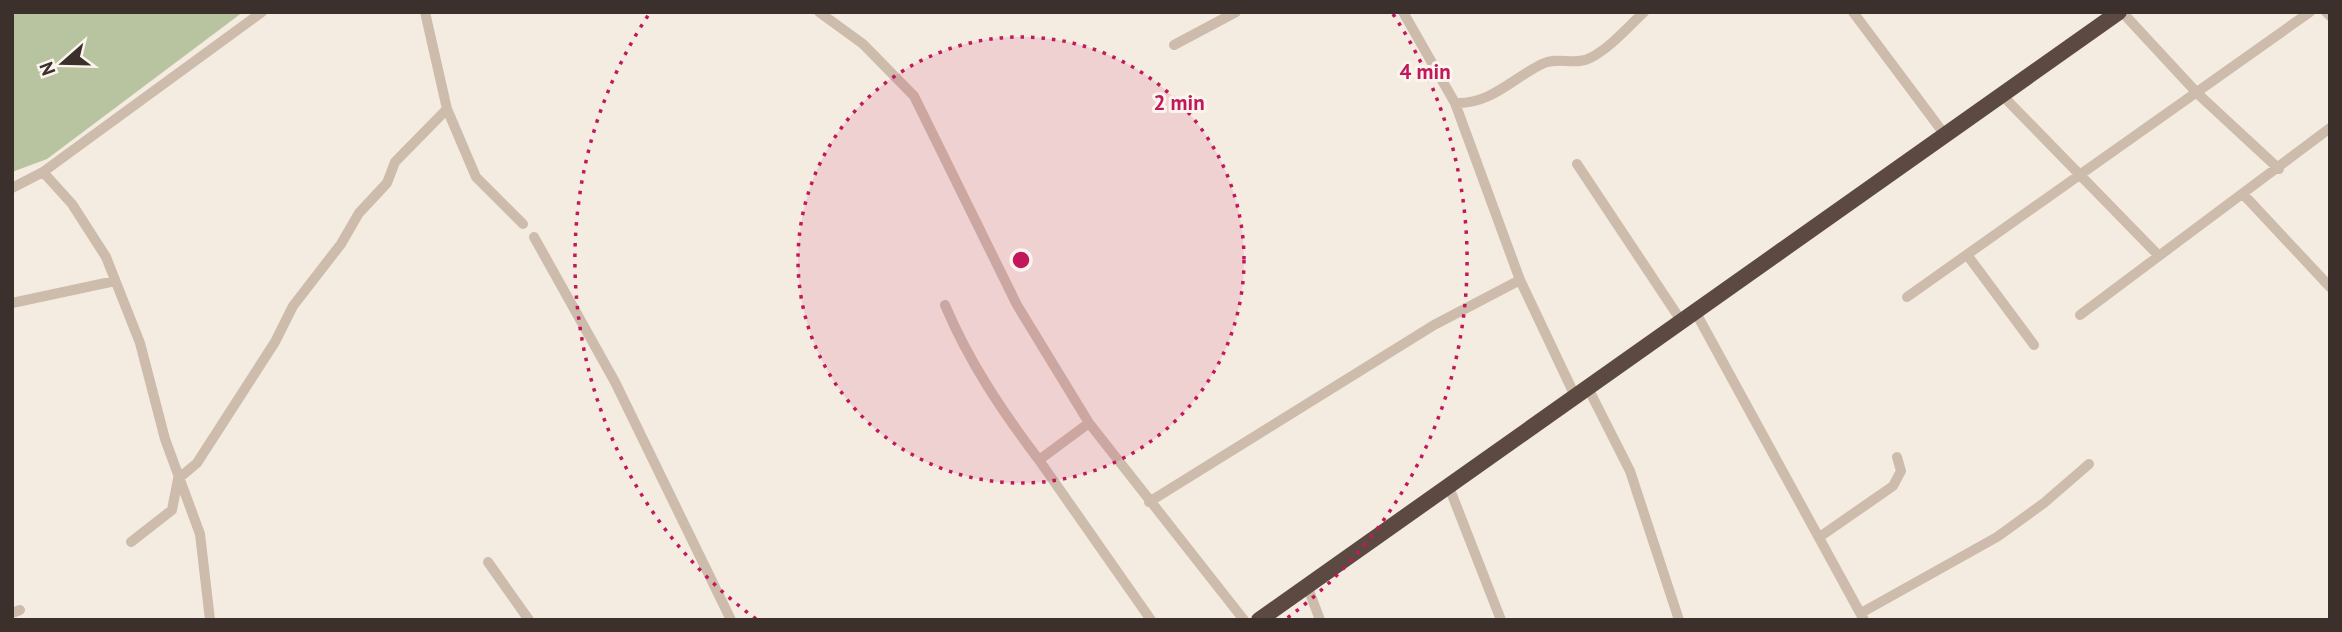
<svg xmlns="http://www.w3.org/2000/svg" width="2342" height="632" viewBox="0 0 2342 632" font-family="'PT Sans',sans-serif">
<rect width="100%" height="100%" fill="#f4ebe1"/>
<!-- green -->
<path fill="#b8c4a0" d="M 12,12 L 243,12 L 47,159 L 12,172 Z"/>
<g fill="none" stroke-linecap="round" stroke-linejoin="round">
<!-- minor -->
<path stroke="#cdbbac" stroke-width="10" d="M 425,12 L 447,109 L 476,177 L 523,224
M 819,12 L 863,44 L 914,96 L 1017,305 L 1089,423 L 1244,620
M 1403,12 L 1455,103 L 1520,280 L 1576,398
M 1853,12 L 1945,135
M 2122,12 L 2198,94 L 2279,169
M 2326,12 L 2330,16
M 1174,45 L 1236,12
M 2002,95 L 2159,256
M 1455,103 C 1490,105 1513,78 1542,64 C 1558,56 1575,66 1590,58 C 1610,48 1628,27 1644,12
M 1577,164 L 1682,322
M 43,172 L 72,204 L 106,257 L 140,343 L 165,439 L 200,534 L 210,620
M 12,188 L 43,172 L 262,12
M 2243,194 L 2330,287
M 534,237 L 615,382 L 731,620
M 1968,256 L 2034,345
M 1907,297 L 2310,12
M 12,303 L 115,281
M 945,305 C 969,362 1002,411 1039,460
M 1696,313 L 1864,620
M 2080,315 L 2330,128
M 1589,390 L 1630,471 L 1679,620
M 1089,423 L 1039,460 L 1151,620
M 1449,487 L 1501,620
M 1149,502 L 1434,325 L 1520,280
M 1821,536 L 1893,486 L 1901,471 L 1897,457
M 131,542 L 172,510 L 178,479 L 197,463 L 275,342 L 293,306 L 341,244 L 359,213 L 387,183 L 395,162 L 447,109
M 488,562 L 529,620
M 1308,588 L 1320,620
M 12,613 L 20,610
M 1861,613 L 1997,537 L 2044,503 L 2089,464"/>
<!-- highway -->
<path stroke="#5c4a42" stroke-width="16" d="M 1259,620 L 2119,12"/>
</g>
<!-- distance rings -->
<circle cx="1021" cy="260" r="223" fill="#c2185b" fill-opacity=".12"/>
<g fill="none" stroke="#c2185b" stroke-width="3.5" stroke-dasharray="3.5 7">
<circle cx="1021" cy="260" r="223"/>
<path d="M756 619A446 446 0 0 1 649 14M1393 14A446 446 0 0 1 1286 619"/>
</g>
<circle cx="1021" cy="260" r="10" fill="#c2185b" stroke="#fbf5ee" stroke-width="3.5"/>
<g font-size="21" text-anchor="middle" font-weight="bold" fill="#c2185b" stroke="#fbf5ee" stroke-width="6" stroke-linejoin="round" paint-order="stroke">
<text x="1425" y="79">4 min</text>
<text x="1179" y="110">2 min</text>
</g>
<!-- border -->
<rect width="2342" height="632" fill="none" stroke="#3b302b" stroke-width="28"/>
<!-- north arrow -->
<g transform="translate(63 63) rotate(250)" stroke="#fbf5ee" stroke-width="5" paint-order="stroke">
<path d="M0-5L12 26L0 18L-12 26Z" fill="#3b302b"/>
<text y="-10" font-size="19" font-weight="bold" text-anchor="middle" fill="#3b302b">N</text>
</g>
</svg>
